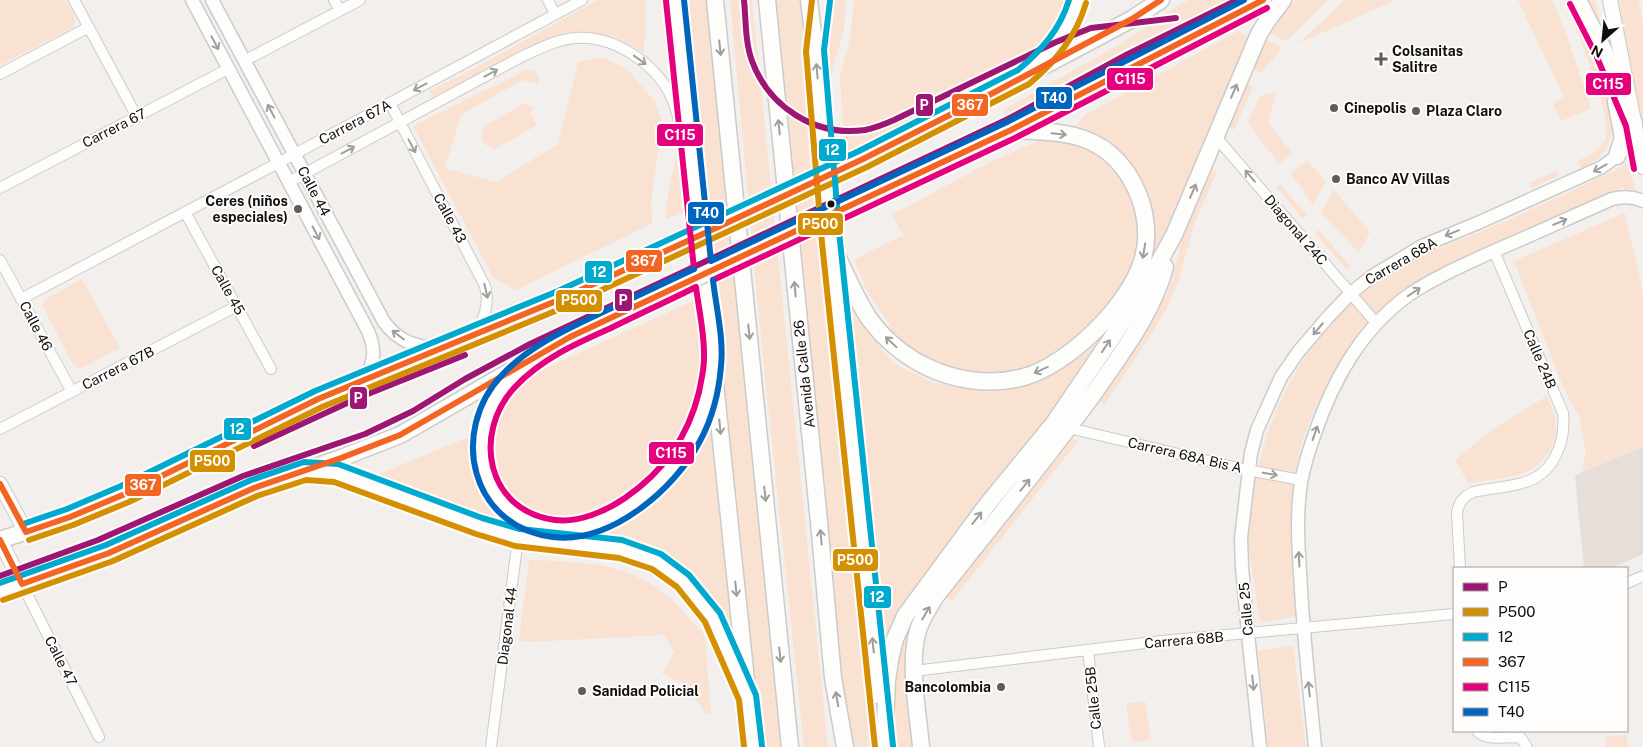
<svg xmlns="http://www.w3.org/2000/svg" width="1643" height="747" viewBox="0 0 1643 747" font-family="'Public Sans',sans-serif">
<rect width="100%" height="100%" fill="#f2efed"/>
<!-- built -->
<path fill="#e6ded9" d="M 1643,447 L 1643,554 L 1611,568 L 1584,568 L 1575,476 L 1582,472 Z"/>
<!-- green -->
<path fill="#f9e2d2" d="M 0,0 L 66,0 C 71,9 79,18 73,28 L 0,65 Z
M 598,0 L 645,0 L 646,32 L 643,52 L 612,36 L 568,32 L 552,36 L 432,97 L 429,91 L 473,69 Z
M 684,0 L 707,0 L 719,106 L 783,747 L 760,747 L 728,444 L 720,338 L 709,222 Z
M 730,0 L 752,0 L 828,747 L 804,747 L 759,317 Z
M 774,0 L 801,0 L 810,147 L 847,447 L 868,679 L 876,747 L 850,747 L 838,669 Z
M 828,0 L 846,0 L 844,29 L 833,67 L 828,102 C 825,68 820,34 828,0 Z
M 854,0 L 1072,0 L 1065,23 L 1035,59 L 845,157 L 840,77 L 850,39 Z
M 1189,0 L 1232,0 L 1124,50 L 1005,115 L 1003,110 L 1120,44 L 1174,8 Z
M 1296,0 L 1328,0 L 1286,41 L 1267,32 L 1284,10 Z
M 1345,0 L 1396,0 L 1299,43 Z
M 1518,0 L 1552,0 L 1566,33 L 1591,108 L 1561,121 L 1553,103 L 1564,97 Z
M 1564,0 L 1574,0 L 1600,52 L 1612,121 L 1612,134 L 1606,149 L 1599,158 L 1581,170 L 1578,161 C 1587,156 1601,151 1605,140 C 1614,116 1575,26 1564,0 Z
M 1583,0 L 1595,0 L 1604,41 Z
M 1617,0 L 1638,0 L 1643,22 L 1643,130 Z
M 1238,31 L 1250,38 L 1155,258 C 1154,243 1156,226 1153,211 C 1144,168 1116,143 1077,125 L 1085,115 Z
M 1264,38 L 1282,48 L 1263,71 L 1260,73 L 1255,70 L 1253,65 Z
M 604,57 L 628,70 L 655,102 L 662,122 L 651,201 L 652,223 L 517,290 L 493,277 L 413,126 L 524,71 C 535,68 540,73 538,84 L 522,80 L 461,115 L 445,168 L 496,182 L 558,144 L 578,62 Z
M 1245,83 L 1253,87 L 1234,130 L 1226,127 Z
M 1277,92 L 1268,122 L 1292,153 L 1279,164 L 1248,123 L 1260,96 Z
M 525,103 L 533,107 L 531,114 L 537,125 L 496,149 C 483,147 479,139 483,127 Z
M 1043,139 L 1064,140 L 1109,160 L 1128,185 L 1136,203 L 1140,234 L 1132,263 L 1123,282 L 1104,311 L 1082,336 L 1042,363 L 1004,377 L 937,367 L 886,333 L 891,326 L 868,293 L 854,260 L 903,235 L 892,215 L 988,163 Z
M 679,146 L 687,183 L 689,209 L 666,220 C 666,194 673,170 679,146 Z
M 1307,160 L 1326,181 L 1313,205 L 1291,173 Z
M 1627,162 L 1636,191 L 1621,188 C 1583,205 1545,221 1507,238 C 1456,261 1406,284 1367,325 C 1351,342 1340,362 1329,382 C 1314,408 1302,436 1296,466 C 1287,515 1292,567 1295,617 L 1260,622 C 1257,604 1255,587 1252,569 C 1251,561 1248,552 1249,543 C 1250,437 1302,324 1396,269 C 1427,250 1463,240 1496,225 C 1537,208 1576,188 1616,170 Z
M 1210,169 L 1217,172 L 1195,222 L 1178,282 L 1169,304 L 1155,328 L 1105,404 L 1098,400 L 1147,329 L 1164,300 L 1172,281 L 1183,234 Z
M 1556,171 L 1559,175 L 1532,188 L 1529,183 Z
M 1280,184 L 1307,215 L 1303,219 L 1276,187 Z
M 1333,189 L 1370,232 L 1359,253 L 1322,213 Z
M 1625,213 L 1643,293 L 1643,447 L 1582,472 L 1586,452 L 1579,417 L 1563,387 L 1514,261 Z
M 1319,230 L 1351,267 L 1347,270 L 1315,233 Z
M 82,279 L 120,348 L 84,367 L 78,368 L 73,364 L 42,305 L 47,298 Z
M 844,291 L 853,314 L 893,363 L 933,383 L 989,392 L 1036,382 L 1086,353 L 1115,323 L 1026,446 L 913,589 L 895,619 L 882,660 L 867,487 Z
M 695,300 L 699,307 L 704,344 L 703,380 L 692,426 L 656,479 L 593,519 L 550,523 L 526,513 L 511,499 L 496,479 L 490,461 L 487,435 L 501,398 L 529,376 Z
M 1547,396 C 1552,407 1556,418 1556,430 C 1555,451 1538,470 1518,475 C 1502,479 1484,480 1468,483 L 1455,460 L 1493,429 Z
M 710,422 L 732,637 L 712,600 L 687,574 L 668,559 L 647,550 L 524,534 L 521,526 L 590,533 L 628,518 L 655,499 L 676,478 L 698,452 Z
M 476,434 L 507,527 L 372,477 Z
M 1071,439 L 1078,441 L 952,601 L 944,597 Z
M 529,560 L 558,561 L 601,565 L 632,574 L 654,586 L 675,602 L 705,636 L 711,713 L 705,714 L 687,685 L 662,674 L 674,652 L 664,635 L 528,642 L 519,640 Z
M 922,600 L 911,637 L 918,747 L 897,747 C 896,733 892,718 892,704 C 893,667 905,632 922,600 Z
M 1293,646 L 1306,747 L 1268,747 L 1258,651 Z
M 1145,701 L 1151,739 L 1132,742 L 1126,704 Z
M 1627,735 L 1628,747 L 1606,747 L 1605,736 Z"/>
<g fill="none" stroke-linecap="round" stroke-linejoin="round">
<!-- minor casing -->
<g stroke="#cdcbca" stroke-width="12">
<path id="minor" d="M 74,0 L 137,117
M 334,0 L 340,10
M 548,0 L 555,14
M 244,61 L 360,0
M 0,74 L 89,27
M 390,103 L 485,286 C 490,303 484,318 476,334
M 1215,136 L 1377,324
M 289,182 L 519,58 C 537,50 556,39 576,38 C 615,35 662,67 674,104 C 679,117 681,132 684,145
M 0,188 L 228,69
M 185,212 L 271,369
M 0,260 L 72,392
M 21,299 L 278,163 L 582,0
M 1069,428 L 1242,469 L 1301,480
M 0,429 L 237,306
M 1460,568 L 1457,512 C 1459,502 1463,497 1473,492 C 1489,488 1506,488 1522,483 C 1554,475 1566,442 1563,413 L 1494,251
M 1627,583 L 1643,576
M 22,584 L 99,737
M 1088,650 L 1099,747
M 914,671 L 1162,641 L 1454,614
M 1477,731 C 1489,743 1507,735 1521,738 L 1527,747
M 491,747 L 518,538 L 507,509"/>
</g>
<!-- tertiary casing -->
<g stroke="#cdcbca" stroke-width="15">
<path id="tertiary" d="M 192,0 L 368,331 C 376,351 374,358 367,378
M 212,0 L 384,322 C 398,341 415,347 438,348
M 1260,747 L 1248,634 L 1242,567 L 1241,538 L 1251,453 L 1257,430 L 1281,377 L 1299,351 L 1328,317 L 1351,293 L 1371,277 L 1422,246 L 1480,222 L 1602,167 L 1617,156 L 1636,135
M 1315,747 C 1310,694 1304,642 1301,589 C 1299,556 1296,523 1300,490 C 1302,472 1308,453 1314,436 C 1333,380 1361,329 1410,294 C 1437,276 1466,264 1494,251 C 1534,234 1573,216 1612,199 C 1623,196 1632,196 1643,201"/>
</g>
<!-- secondary casing -->
<g stroke="#cdcbca" stroke-width="16">
<path id="secondary" d="M 1610,0 L 1643,167
M 0,484 L 26,532
M 0,540 L 22,584"/>
</g>
<!-- primary casing -->
<g stroke="#cdcbca" stroke-width="19">
<path id="primary" d="M 675,0 L 753,747
M 715,0 L 790,747
M 767,0 L 819,522 L 833,678 L 845,747
M 809,0 L 815,50 L 831,242 L 878,695
M 1578,0 L 1604,51 L 1634,123
M 1040,64 C 1058,46 1071,25 1078,0
M 993,93 L 1132,19 L 1161,0
M 1616,102 L 1623,137 L 1617,156
M 1011,130 L 1263,0
M 837,256 C 847,277 856,298 868,317 C 882,337 903,355 925,366 C 955,381 991,386 1024,377 C 1068,365 1128,306 1142,262 C 1150,236 1146,208 1134,185 C 1127,170 1113,154 1099,146 C 1073,130 1040,132 1011,130
M 516,374 C 500,391 487,408 482,432 C 470,482 513,528 562,529 C 609,530 668,482 690,443 C 701,423 705,400 710,378
M 312,471 C 339,471 363,482 388,491 C 431,508 475,528 520,538 C 571,550 624,537 669,570 C 708,598 723,641 741,683
M 0,540 L 70,517 L 125,494 L 318,399 L 561,299
M 0,592 L 109,553 L 254,488 L 341,458 L 400,435 L 570,337
M 884,745 L 887,681 L 890,660 L 895,639 L 905,616 L 986,506 L 1054,423 L 1130,311 L 1153,273 L 1174,235 L 1259,34 L 1267,21 L 1283,0
M 921,747 C 918,711 908,665 918,630 C 922,618 929,607 936,596 C 990,527 1046,460 1097,389 C 1123,351 1153,312 1165,267"/>
</g>
<!-- minor -->
<use href="#minor" stroke="#fdfdfc" stroke-width="10"/>
<!-- tertiary -->
<use href="#tertiary" stroke="#fdfdfc" stroke-width="12"/>
<!-- secondary -->
<use href="#secondary" stroke="#fdfdfc" stroke-width="14"/>
<!-- primary -->
<use href="#primary" stroke="#fdfdfc" stroke-width="16"/>
<!-- primary-bridge casing -->
<g stroke="#cdcbca" stroke-width="19" stroke-linecap="butt">
<path id="primary-bridge" d="M 561,299 L 863,159 L 993,93
M 570,337 L 1011,130"/>
</g>
<!-- primary-bridge -->
<use href="#primary-bridge" stroke="#fdfdfc" stroke-width="16"/>
<!-- bus-1 casing -->
<g stroke="#fffdfb" stroke-width="10">
<path id="bus-1" d="M 744,0 C 746,20 745,42 752,61 C 769,107 815,137 865,130 C 875,128 885,124 894,120 L 1056,42 L 1091,28 L 1176,18
M 254,446 L 358,398 L 465,355
M 0,576 L 98,540 L 243,476 L 365,434 L 413,411 L 465,379 L 530,344 L 1008,119 L 1128,54 L 1237,0"/>
</g>
<!-- bus-2 casing -->
<g stroke="#fffdfb" stroke-width="10">
<path id="bus-2" d="M 812,0 L 806,51 L 822,243 L 875,747
M 29,540 L 73,525 L 129,502 L 322,407 L 565,307 L 867,167 L 1029,84 C 1056,61 1076,37 1086,3
M 3,600 L 113,561 L 257,496 L 306,480 L 334,482 L 476,534 L 515,546 L 619,558 L 652,569 L 677,587 L 705,622 L 739,700 L 744,747"/>
</g>
<!-- bus-3 casing -->
<g stroke="#fffdfb" stroke-width="10">
<path id="bus-3" d="M 830,1 L 824,50 L 840,241 L 893,746
M 23,524 L 67,509 L 121,486 L 315,391 L 558,291 L 859,151 L 1018,70 C 1042,50 1060,29 1069,0
M 0,583 L 106,545 L 251,480 L 304,462 L 338,464 L 482,518 L 520,529 L 622,540 L 661,554 L 689,575 L 720,613 L 756,695 L 762,746"/>
</g>
<!-- bus-4 casing -->
<g stroke="#fffdfb" stroke-width="10">
<path id="bus-4" d="M 0,484 L 26,532 L 70,517 L 125,494 L 318,399 L 561,299 L 718,227 L 863,159 L 993,93 L 1132,19 L 1161,0
M 0,540 L 22,584 L 109,553 L 254,488 L 341,458 L 400,435 L 570,337 L 1011,130 L 1263,0"/>
</g>
<!-- bus-5 casing -->
<g stroke="#fffdfb" stroke-width="10">
<path id="bus-5" d="M 666,1 L 694,269
M 1570,4 L 1596,55 L 1626,126 L 1634,169
M 713,280 L 1015,138 L 1267,8
M 696,287 C 699,311 705,335 704,359 C 704,370 701,381 699,392 C 688,437 663,472 625,498 C 606,511 579,523 555,520 C 486,511 472,433 515,387 C 541,359 577,343 611,328 C 639,314 668,301 696,287 Z"/>
</g>
<!-- bus-6 casing -->
<g stroke="#fffdfb" stroke-width="10">
<path id="bus-6" d="M 684,0 L 711,261 L 1007,122 L 1244,0
M 694,269 C 664,283 635,297 605,311 C 569,328 530,345 502,375 C 449,431 470,527 553,537 C 611,544 675,489 700,441 C 712,419 719,391 721,366 C 724,339 716,307 713,280"/>
</g>
<!-- bus-1 -->
<use href="#bus-1" stroke="#9e1673" stroke-width="6"/>
<!-- bus-2 -->
<use href="#bus-2" stroke="#d48f02" stroke-width="6"/>
<!-- bus-3 -->
<use href="#bus-3" stroke="#00a9ce" stroke-width="6"/>
<!-- bus-4 -->
<use href="#bus-4" stroke="#f26522" stroke-width="6"/>
<!-- bus-5 -->
<use href="#bus-5" stroke="#e5007d" stroke-width="6"/>
<!-- bus-6 -->
<use href="#bus-6" stroke="#0065bd" stroke-width="6"/>
</g>
<!-- one-way arrows -->
<defs><path id="oneway-shaft" d="M-6 0H5M1.5-3L5.5 0L1.5 3" fill="none" stroke-width="1.6" stroke-linecap="round" stroke-linejoin="round" transform="scale(1.25)"/></defs>
<g stroke="#9e9e9c">
<use href="#oneway-shaft" transform="translate(215 43) rotate(62)"/>
<use href="#oneway-shaft" transform="translate(720 48) rotate(84)"/>
<use href="#oneway-shaft" transform="translate(640 60) rotate(36)"/>
<use href="#oneway-shaft" transform="translate(817 71) rotate(-95)"/>
<use href="#oneway-shaft" transform="translate(491 73) rotate(-28)"/>
<use href="#oneway-shaft" transform="translate(420 87) rotate(152)"/>
<use href="#oneway-shaft" transform="translate(1234 91) rotate(-67)"/>
<use href="#oneway-shaft" transform="translate(271 111) rotate(-118)"/>
<use href="#oneway-shaft" transform="translate(779 127) rotate(-96)"/>
<use href="#oneway-shaft" transform="translate(1059 134) rotate(6)"/>
<use href="#oneway-shaft" transform="translate(412 146) rotate(62)"/>
<use href="#oneway-shaft" transform="translate(348 150) rotate(-28)"/>
<use href="#oneway-shaft" transform="translate(1600 168) rotate(151)"/>
<use href="#oneway-shaft" transform="translate(1250 176) rotate(-131)"/>
<use href="#oneway-shaft" transform="translate(1193 191) rotate(-67)"/>
<use href="#oneway-shaft" transform="translate(1560 222) rotate(-23)"/>
<use href="#oneway-shaft" transform="translate(316 233) rotate(62)"/>
<use href="#oneway-shaft" transform="translate(1452 233) rotate(158)"/>
<use href="#oneway-shaft" transform="translate(1144 251) rotate(99)"/>
<use href="#oneway-shaft" transform="translate(795 289) rotate(-95)"/>
<use href="#oneway-shaft" transform="translate(486 291) rotate(77)"/>
<use href="#oneway-shaft" transform="translate(1414 292) rotate(-34)"/>
<use href="#oneway-shaft" transform="translate(1318 329) rotate(130)"/>
<use href="#oneway-shaft" transform="translate(749 332) rotate(84)"/>
<use href="#oneway-shaft" transform="translate(398 335) rotate(-143)"/>
<use href="#oneway-shaft" transform="translate(891 342) rotate(-137)"/>
<use href="#oneway-shaft" transform="translate(1106 346) rotate(-56)"/>
<use href="#oneway-shaft" transform="translate(1041 370) rotate(156)"/>
<use href="#oneway-shaft" transform="translate(720 427) rotate(84)"/>
<use href="#oneway-shaft" transform="translate(1315 433) rotate(-71)"/>
<use href="#oneway-shaft" transform="translate(1270 474) rotate(10)"/>
<use href="#oneway-shaft" transform="translate(1025 485) rotate(-51)"/>
<use href="#oneway-shaft" transform="translate(765 494) rotate(84)"/>
<use href="#oneway-shaft" transform="translate(977 518) rotate(-52)"/>
<use href="#oneway-shaft" transform="translate(821 537) rotate(-95)"/>
<use href="#oneway-shaft" transform="translate(1299 559) rotate(-93)"/>
<use href="#oneway-shaft" transform="translate(736 589) rotate(84)"/>
<use href="#oneway-shaft" transform="translate(926 613) rotate(-60)"/>
<use href="#oneway-shaft" transform="translate(873 645) rotate(-96)"/>
<use href="#oneway-shaft" transform="translate(780 655) rotate(84)"/>
<use href="#oneway-shaft" transform="translate(1253 683) rotate(84)"/>
<use href="#oneway-shaft" transform="translate(1309 689) rotate(-96)"/>
<use href="#oneway-shaft" transform="translate(837 699) rotate(-100)"/>
</g>
<!-- markers -->
<g fill="#5f5d5b" stroke="#fffdfb" stroke-width="2">
<path d="M1378.5 51.5h5v5h5v5h-5v5h-5v-5h-5v-5h5z"/>
<circle cx="1334" cy="108" r="5"/>
<circle cx="1416" cy="111" r="5"/>
<circle cx="1336" cy="179" r="5"/>
<circle cx="298" cy="209" r="5"/>
<circle cx="1001" cy="687" r="5"/>
<circle cx="582" cy="691" r="5"/>
</g>
<circle fill="#100f0d" stroke="#fffdfb" stroke-width="2" cx="831" cy="204" r="4.5"/>
<g text-anchor="middle" stroke-width="4" stroke-linejoin="round" paint-order="stroke">
<!-- poi labels -->
<g font-size="14" font-weight="bold" fill="#100f0d" stroke="#fffdfb" text-anchor="start">
<text x="1392" y="56">Colsanitas<tspan x="1392" dy="16">Salitre</tspan></text>
<text x="1344" y="113">Cinepolis</text>
<text x="1426" y="116">Plaza Claro</text>
<text x="1346" y="184">Banco AV Villas</text>
<text x="288" y="206" text-anchor="end">Ceres (niños<tspan x="288" dy="16">especiales)</tspan></text>
<text x="991" y="692" text-anchor="end">Bancolombia</text>
<text x="592" y="696">Sanidad Policial</text>
</g>
<!-- street labels -->
<g font-size="14" fill="#100f0d" stroke="#fffdfb">
<text transform="translate(355 122) rotate(-28)" y="5">Carrera 67A</text>
<text transform="translate(114 128) rotate(-27)" y="5">Carrera 67</text>
<text transform="translate(314 191) rotate(62)" y="5">Calle 44</text>
<text transform="translate(450 218) rotate(62)" y="5">Calle 43</text>
<text transform="translate(1296 230) rotate(49)" y="5">Diagonal 24C</text>
<text transform="translate(1401 261) rotate(-30)" y="5">Carrera 68A</text>
<text transform="translate(228 290) rotate(61)" y="5">Calle 45</text>
<text transform="translate(36 326) rotate(62)" y="5">Calle 46</text>
<text transform="translate(1540 359) rotate(67)" y="5">Calle 24B</text>
<text transform="translate(118 368) rotate(-27)" y="5">Carrera 67B</text>
<text transform="translate(804 374) rotate(-96)" y="5">Avenida Calle 26</text>
<text transform="translate(1185 455) rotate(13)" y="5">Carrera 68A Bis A</text>
<text transform="translate(1246 609) rotate(-95)" y="5">Calle 25</text>
<text transform="translate(507 626) rotate(-83)" y="5">Diagonal 44</text>
<text transform="translate(1184 640) rotate(-5)" y="5">Carrera 68B</text>
<text transform="translate(61 661) rotate(63)" y="5">Calle 47</text>
<text transform="translate(1093 698) rotate(-96)" y="5">Calle 25B</text>
</g>
</g>
<g stroke="#fffdfb" stroke-width="2">
<rect x="1106" y="67" width="48" height="24" rx="5" fill="#e5007d"/>
<rect x="1585" y="72" width="47" height="24" rx="5" fill="#e5007d"/>
<rect x="1035" y="86" width="38" height="24" rx="5" fill="#0065bd"/>
<rect x="951" y="93" width="38" height="24" rx="5" fill="#f26522"/>
<rect x="915" y="93" width="19" height="24" rx="5" fill="#9e1673"/>
<rect x="656" y="123" width="48" height="24" rx="5" fill="#e5007d"/>
<rect x="818" y="138" width="29" height="24" rx="5" fill="#00a9ce"/>
<rect x="687" y="201" width="38" height="24" rx="5" fill="#0065bd"/>
<rect x="797" y="212" width="47" height="24" rx="5" fill="#d48f02"/>
<rect x="625" y="249" width="38" height="24" rx="5" fill="#f26522"/>
<rect x="584" y="260" width="29" height="24" rx="5" fill="#00a9ce"/>
<rect x="614" y="288" width="19" height="24" rx="5" fill="#9e1673"/>
<rect x="555" y="289" width="48" height="24" rx="5" fill="#d48f02"/>
<rect x="349" y="386" width="19" height="24" rx="5" fill="#9e1673"/>
<rect x="223" y="417" width="29" height="24" rx="5" fill="#00a9ce"/>
<rect x="648" y="441" width="47" height="24" rx="5" fill="#e5007d"/>
<rect x="189" y="449" width="47" height="24" rx="5" fill="#d48f02"/>
<rect x="124" y="473" width="38" height="24" rx="5" fill="#f26522"/>
<rect x="832" y="548" width="47" height="24" rx="5" fill="#d48f02"/>
<rect x="863" y="585" width="29" height="24" rx="5" fill="#00a9ce"/>
</g>
<g font-size="14" text-anchor="middle" font-weight="bold" fill="#fff">
<text x="1130" y="84">C115</text>
<text x="1608" y="89">C115</text>
<text x="1054" y="103">T40</text>
<text x="970" y="110">367</text>
<text x="924" y="110">P</text>
<text x="680" y="140">C115</text>
<text x="832" y="155">12</text>
<text x="706" y="218">T40</text>
<text x="820" y="229">P500</text>
<text x="644" y="266">367</text>
<text x="599" y="277">12</text>
<text x="623" y="305">P</text>
<text x="579" y="305">P500</text>
<text x="358" y="403">P</text>
<text x="237" y="434">12</text>
<text x="671" y="458">C115</text>
<text x="212" y="466">P500</text>
<text x="143" y="490">367</text>
<text x="855" y="565">P500</text>
<text x="877" y="602">12</text>
</g>
<!-- legend -->
<rect x="1453" y="567" width="175" height="165" fill="#fffdfb" stroke="#9f9e9c"/>
<rect x="1463" y="583" width="25" height="8" fill="#9e1673" stroke="#9f9e9c"/>
<text x="1498" y="592" font-size="15" fill="#100f0d">P</text>
<rect x="1463" y="608" width="25" height="8" fill="#d48f02" stroke="#9f9e9c"/>
<text x="1498" y="617" font-size="15" fill="#100f0d">P500</text>
<rect x="1463" y="633" width="25" height="8" fill="#00a9ce" stroke="#9f9e9c"/>
<text x="1498" y="642" font-size="15" fill="#100f0d">12</text>
<rect x="1463" y="658" width="25" height="8" fill="#f26522" stroke="#9f9e9c"/>
<text x="1498" y="667" font-size="15" fill="#100f0d">367</text>
<rect x="1463" y="683" width="25" height="8" fill="#e5007d" stroke="#9f9e9c"/>
<text x="1498" y="692" font-size="15" fill="#100f0d">C115</text>
<rect x="1463" y="708" width="25" height="8" fill="#0065bd" stroke="#9f9e9c"/>
<text x="1498" y="717" font-size="15" fill="#100f0d">T40</text>
<!-- north arrow -->
<g transform="translate(1603 40) rotate(207)" stroke="#fffdfb" stroke-width="4" paint-order="stroke">
<path d="M0-4L9 19L0 12L-9 19Z" fill="#100f0d"/>
<text y="-8" font-size="14" font-weight="bold" text-anchor="middle" fill="#100f0d">N</text>
</g>
</svg>
